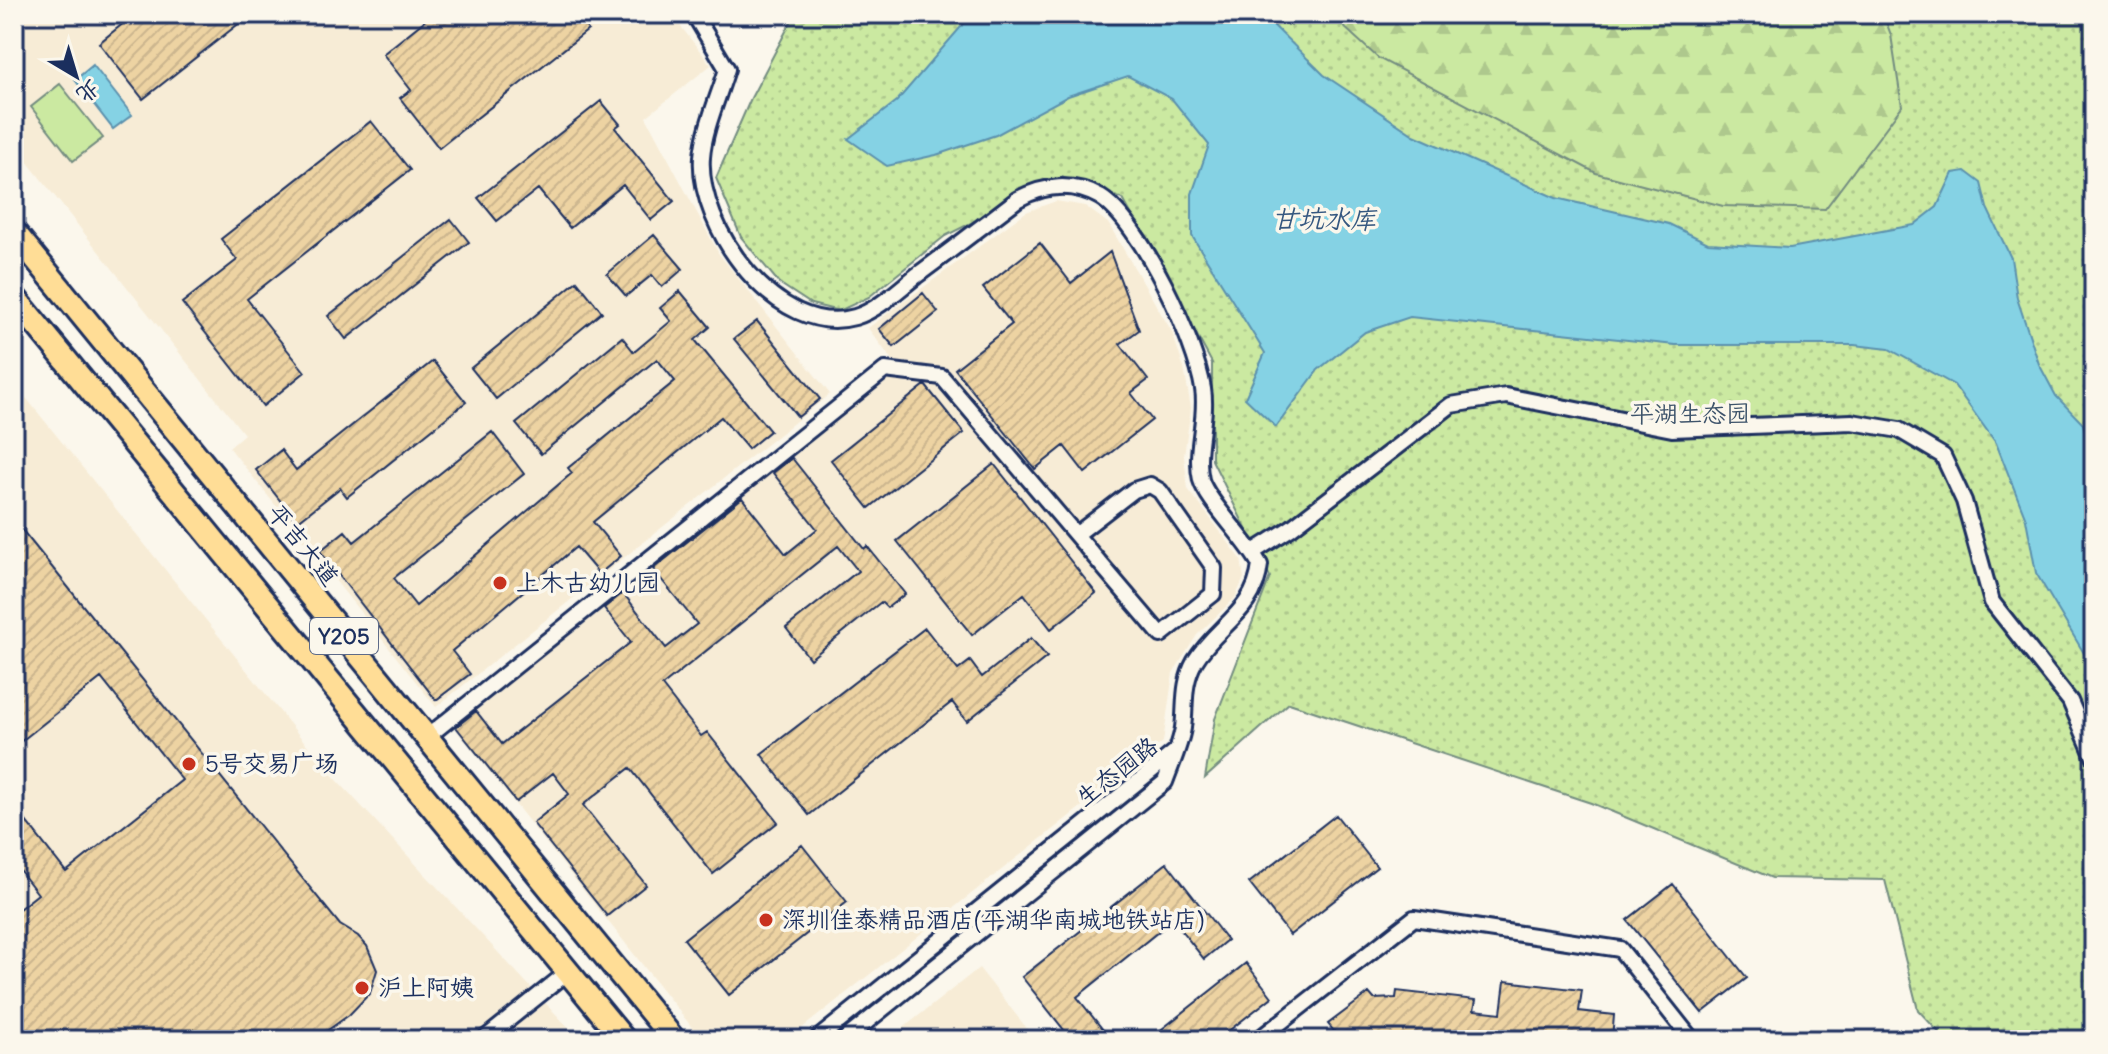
<svg xmlns="http://www.w3.org/2000/svg" width="2108" height="1054" viewBox="0 0 2108 1054" font-family="Delius,'LXGW WenKai TC',sans-serif">
<defs>
<pattern id="grass-dots" width="8" height="8" patternUnits="userSpaceOnUse" patternTransform="scale(2)"><rect width="8" height="8" fill="#cbe9a1"/><path d="M2 2h.1M6 6h.1" fill="none" stroke="#aec88d" stroke-width="1.8" stroke-linecap="round"/></pattern>
<pattern id="forest-firs" width="22" height="20" patternUnits="userSpaceOnUse" patternTransform="scale(2)"><rect width="22" height="20" fill="#cbe9a1"/><path d="M5 1l3.5 6h-7zM16 11l3.5 6h-7z" fill="#aec88d"/></pattern>
<pattern id="building-hatch" width="6" height="6" patternUnits="userSpaceOnUse" patternTransform="scale(2)"><rect width="6" height="6" fill="#edd3a2"/><path d="M-1 1l2-2M0 6l6-6M5 7l2-2" fill="none" stroke="#cbb58e"/></pattern>
</defs>
<rect width="100%" height="100%" fill="#fbf7ec"/>
<filter id="ink" filterUnits="userSpaceOnUse"><feTurbulence type="fractalNoise" baseFrequency=".0125" numOctaves="2"/><feDisplacementMap in="SourceGraphic" scale="16" xChannelSelector="R" yChannelSelector="G"/><feConvolveMatrix kernelMatrix="1 2 1 2 8 2 1 2 1" color-interpolation-filters="sRGB"/></filter>
<g filter="url(#ink)">
<!-- built -->
<path fill="#f7ecd6" d="M 14,14 L 671,14 L 711,65 L 646,117 L 719,254 L 830,394 L 436,707 L 229,447 L 244,434 L 14,145 Z
M 1056,201 L 1085,206 L 1108,223 L 1172,332 L 1184,368 L 1191,408 L 1184,456 L 1188,489 L 1241,559 L 1244,578 L 1235,598 L 1197,635 L 1173,673 L 1163,742 L 787,1040 L 702,1040 L 452,724 L 899,369 L 868,328 L 1026,212 Z
M 14,383 L 324,766 L 580,1040 L 14,1040 Z
M 979,968 L 1036,1040 L 888,1040 Z"/>
<!-- grass -->
<path fill="url(#grass-dots)" stroke="#738c80" stroke-width="2" d="M 795,14 L 2094,14 L 2094,1040 L 1946,1040 L 1918,1010 L 1885,880 L 1772,878 L 1591,803 L 1289,703 L 1205,778 L 1215,719 L 1270,577 L 1212,460 L 1212,363 L 1123,199 L 1062,177 L 945,236 L 869,297 L 839,311 L 811,304 L 779,283 L 741,237 L 716,178 L 751,98 Z"/>
<!-- forest -->
<path fill="url(#forest-firs)" stroke="#738c80" stroke-width="2" d="M 1330,14 L 1883,14 L 1891,35 L 1902,106 L 1825,209 L 1723,206 L 1596,173 L 1378,58 Z"/>
<!-- pitch -->
<path fill="#cbe9a1" stroke="#738c80" stroke-width="2" d="M 60,84 L 103,138 L 73,161 L 31,107 Z"/>
<!-- water -->
<path fill="#85d2e4" stroke="#5b91ae" stroke-width="2" d="M 972,14 L 1262,14 L 1324,75 L 1414,135 L 1556,198 L 1669,224 L 1708,243 L 1790,248 L 1914,225 L 1937,207 L 1953,173 L 1965,171 L 1981,183 L 1987,208 L 2011,258 L 2017,298 L 2039,364 L 2056,396 L 2083,424 L 2094,463 L 2094,670 L 2036,573 L 2026,519 L 1996,443 L 1954,385 L 1889,349 L 1854,345 L 1675,345 L 1410,317 L 1365,332 L 1318,370 L 1276,427 L 1245,398 L 1265,353 L 1192,236 L 1192,194 L 1209,145 L 1172,99 L 1128,76 L 1068,96 L 996,135 L 936,155 L 887,166 L 848,139 L 897,101 Z
M 93,65 L 132,115 L 113,129 L 75,80 Z"/>
<!-- building -->
<path fill="url(#building-hatch)" stroke="#1b2f5e" stroke-width="2" d="M 135,14 L 251,14 L 143,99 L 99,43 Z
M 433,14 L 576,14 L 588,30 L 439,148 L 400,98 L 411,90 L 383,54 Z
M 601,101 L 620,124 L 615,128 L 674,201 L 651,220 L 623,185 L 570,228 L 538,189 L 497,221 L 478,198 Z
M 371,121 L 410,170 L 247,299 L 305,372 L 263,406 L 182,303 L 237,260 L 221,239 Z
M 451,219 L 469,242 L 346,339 L 328,316 Z
M 654,235 L 683,269 L 662,287 L 652,275 L 626,296 L 607,274 Z
M 1040,243 L 1071,283 L 1110,252 L 1139,330 L 1120,344 L 1148,380 L 1131,393 L 1152,420 L 1085,473 L 1064,446 L 1035,469 L 955,369 L 1012,324 L 983,288 Z
M 577,281 L 602,312 L 496,399 L 471,368 Z
M 680,291 L 710,327 L 695,340 L 770,431 L 748,449 L 721,417 L 593,522 L 621,556 L 599,574 L 576,547 L 452,651 L 470,674 L 436,700 L 320,551 L 345,531 L 354,542 L 492,432 L 524,474 L 394,578 L 416,606 L 572,473 L 568,468 L 675,381 L 657,359 L 541,454 L 516,424 L 622,337 L 634,352 L 671,321 L 660,308 Z
M 923,293 L 938,312 L 894,347 L 879,329 Z
M 757,321 L 820,399 L 798,417 L 734,339 Z
M 433,361 L 466,402 L 347,497 L 340,488 L 297,522 L 256,470 L 281,450 L 296,470 Z
M 925,385 L 964,433 L 869,508 L 831,460 Z
M 792,458 L 864,549 L 867,546 L 905,594 L 887,608 L 881,602 L 810,659 L 786,628 L 858,571 L 838,546 L 662,686 L 701,736 L 707,732 L 778,822 L 713,874 L 630,768 L 583,805 L 646,885 L 607,916 L 533,823 L 569,794 L 553,773 L 516,802 L 456,727 L 476,711 L 502,744 L 631,642 L 604,608 L 623,593 L 666,648 L 697,624 L 653,569 L 742,498 L 786,554 L 817,529 L 773,473 Z
M 994,464 L 1096,593 L 1051,629 L 1024,594 L 972,635 L 897,541 Z
M 14,520 L 340,925 L 358,936 L 367,946 L 377,970 L 370,993 L 349,1015 L 314,1040 L 14,1040 L 14,913 L 38,894 L 14,863 L 14,806 L 66,872 L 182,780 L 101,678 L 14,747 Z
M 925,628 L 958,670 L 970,661 L 982,677 L 1031,638 L 1047,657 L 967,721 L 952,702 L 809,815 L 761,754 Z
M 1336,815 L 1377,867 L 1290,935 L 1249,883 Z
M 802,845 L 847,902 L 729,995 L 684,939 Z
M 1167,863 L 1227,940 L 1204,959 L 1173,920 L 1077,997 L 1111,1040 L 1072,1040 L 1022,977 Z
M 1673,884 L 1747,978 L 1702,1013 L 1627,920 Z
M 1246,963 L 1272,997 L 1217,1040 L 1148,1040 Z
M 1505,981 L 1582,990 L 1579,1011 L 1614,1015 L 1612,1040 L 1548,1040 L 1488,1033 L 1488,1040 L 1377,1036 L 1372,1040 L 1341,1040 L 1328,1024 L 1369,993 L 1374,999 L 1396,998 L 1397,991 L 1476,1000 L 1474,1010 L 1501,1013 Z"/>
<g fill="none" stroke-linecap="round" stroke-linejoin="round">
<!-- minor casing -->
<g stroke="#1b2f5e" stroke-width="20">
<path id="minor" d="M 694,14 L 727,69 C 719,96 704,129 702,157 C 697,228 778,339 855,317 C 878,310 898,290 916,276 C 950,251 984,225 1018,199 C 1044,185 1073,182 1100,197 C 1141,222 1196,342 1203,389 C 1208,419 1194,449 1201,480 C 1207,501 1248,541 1260,565 C 1255,612 1217,625 1195,661 C 1182,684 1186,704 1183,728 C 1180,746 1171,765 1165,782 L 844,1040
M 1253,552 L 1291,528 L 1451,405 L 1506,396 L 1672,429 L 1852,422 L 1899,430 L 1943,456 L 1964,501 L 1992,602 L 2070,701 L 2094,757
M 427,737 L 885,370 L 942,377 L 1161,635 L 1213,594 L 1214,568 L 1160,491 L 1150,485 L 1134,490 L 1077,534
M 483,1040 L 568,972
M 816,1040 L 1176,751
M 1258,1040 L 1414,918 L 1620,949 L 1692,1040"/>
</g>
<!-- primary casing -->
<g stroke="#1b2f5e" stroke-width="28">
<path id="primary" d="M 14,232 L 674,1040
M 14,297 L 624,1040"/>
</g>
<!-- minor -->
<use href="#minor" stroke="#fbf7ec" stroke-width="14"/>
<!-- primary -->
<use href="#primary" stroke="#ffdd96" stroke-width="22"/>
</g>
</g>
<!-- markers -->
<g fill="#c8321e" stroke="#fbf7ec" stroke-width="3">
<circle cx="500" cy="583" r="8"/>
<circle cx="189" cy="764" r="8"/>
<circle cx="766" cy="920" r="8"/>
<circle cx="362" cy="988" r="8"/>
</g>
<g text-anchor="middle" stroke-width="7" stroke-linejoin="round" paint-order="stroke">
<!-- shield labels -->
<rect fill="#fbf7ec" stroke="#5e6b89" stroke-width="2" x="310" y="618" width="68" height="36" rx="6"/>
<g font-size="22" font-weight="bold" fill="#1b2f5e">
<text x="344" y="644">Y205</text>
</g>
<!-- park labels -->
<g font-size="24" fill="#3e546b" stroke="#fbf7ec">
<text x="1690" y="422">平湖生态园</text>
</g>
<!-- street labels -->
<g font-size="24" fill="#1b2f5e" stroke="#fbf7ec">
<text transform="translate(303 545) rotate(51)" y="8">平吉大道</text>
<text transform="translate(1117 772) rotate(-38)" y="8">生态园路</text>
</g>
<!-- poi labels -->
<g font-size="24" fill="#1b2f5e" stroke="#fbf7ec" text-anchor="start">
<text x="516" y="591">上木古幼儿园</text>
<text x="205" y="772">5号交易广场</text>
<text x="782" y="928">深圳佳泰精品酒店(平湖华南城地铁站店)</text>
<text x="378" y="996">沪上阿姨</text>
</g>
<!-- water labels -->
<g font-size="26" font-style="italic" fill="#365880" stroke="#fbf7ec">
<text x="1324" y="228">甘坑水库</text>
</g>
</g>
<!-- margin -->
<rect width="2108" height="1054" fill="none" stroke="#fbf7ec" stroke-width="48"/>
<rect x="24" y="24" width="2060" height="1006" fill="none" stroke="#1b2f5e" stroke-width="3" filter="url(#ink)"/>
<!-- north arrow -->
<g transform="translate(76 76) rotate(142)" stroke="#fbf7ec" stroke-width="6" paint-order="stroke">
<path d="M0-6L14 30L0 20L-14 30Z" fill="#1b2f5e"/>
<text y="-12" font-size="22" font-weight="bold" text-anchor="middle" fill="#1b2f5e">北</text>
</g>
</svg>
